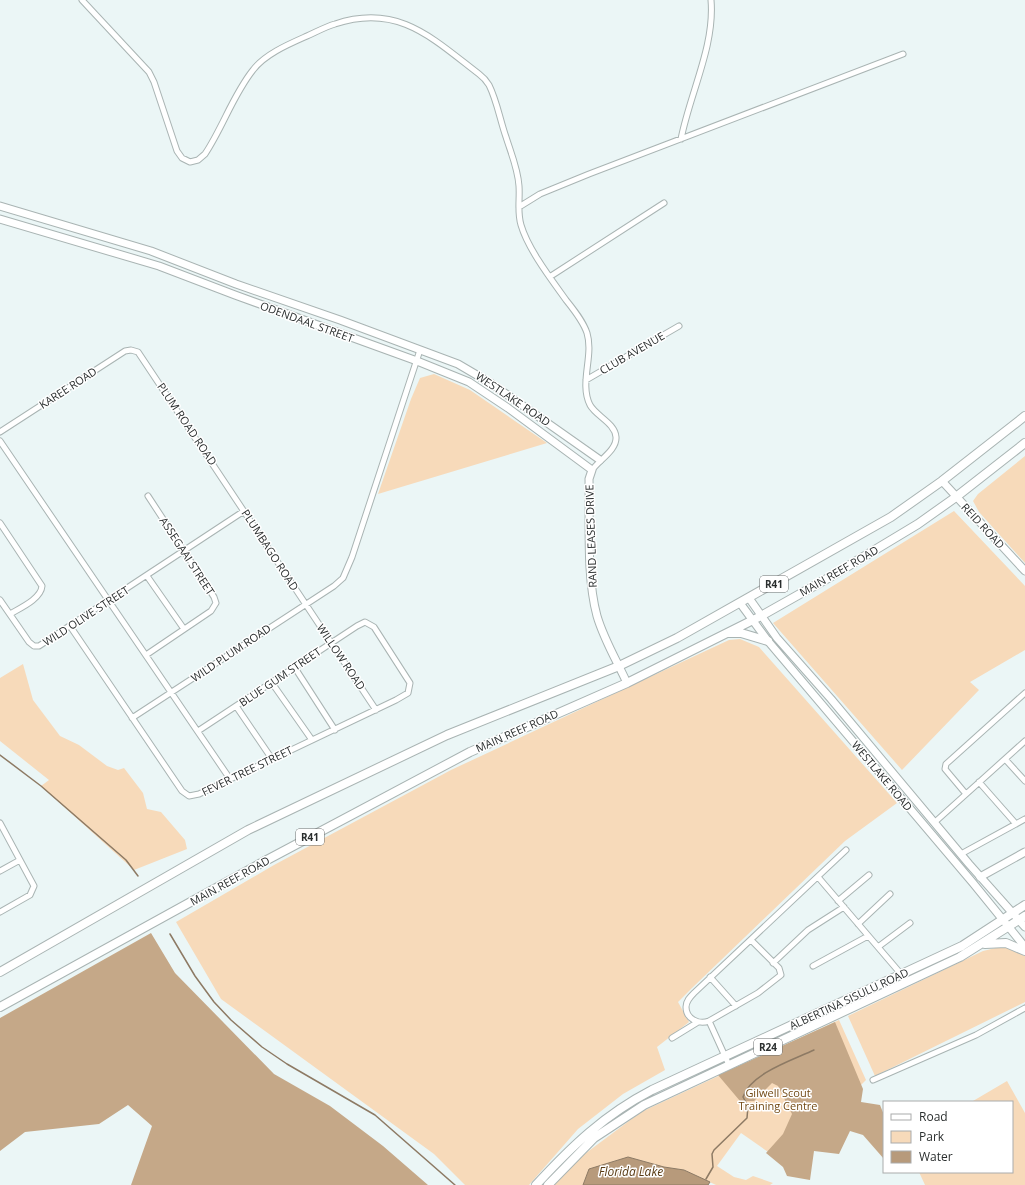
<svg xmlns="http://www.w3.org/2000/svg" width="1025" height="1185" viewBox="0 0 1025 1185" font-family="'Open Sans',sans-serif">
<rect width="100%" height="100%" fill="#ebf6f6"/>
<!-- green -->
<path fill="#f7daba" d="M 434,374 L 470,390 L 547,443 L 378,494 L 411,399 L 420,378 Z
M 1025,456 L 1025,563 L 979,512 L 973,501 L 978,494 Z
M 954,511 L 1025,586 L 1025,650 L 970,682 L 979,690 L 902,770 L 773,623 Z
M 740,639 L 759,647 L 897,803 L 845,841 L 692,988 L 678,1002 L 689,1022 L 657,1047 L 665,1070 L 623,1094 L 578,1129 L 529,1185 L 465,1185 L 434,1154 L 221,999 L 176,922 L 274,865 L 451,770 L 729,640 Z
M 23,664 L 33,700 L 60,736 L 79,745 L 107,766 L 118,770 L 124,768 L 143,793 L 147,809 L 161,812 L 185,840 L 187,849 L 134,870 L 41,786 L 49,780 L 0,741 L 0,678 Z
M 1004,946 L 1025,956 L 1025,1002 L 875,1076 L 848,1016 L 983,951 Z
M 839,1020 L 866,1080 L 789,1157 L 774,1156 L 741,1133 L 717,1166 L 734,1177 L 746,1180 L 753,1176 L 773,1183 L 770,1185 L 716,1185 L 684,1170 L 664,1167 L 628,1157 L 590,1169 L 583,1185 L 554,1185 L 578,1159 L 641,1112 Z
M 1007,1081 L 1025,1113 L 1025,1185 L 925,1185 L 919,1172 L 1012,1172 L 1012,1102 L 973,1102 L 973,1101 Z"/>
<!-- forest -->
<path fill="#c5a888" d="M 151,933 L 175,973 L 274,1074 L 330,1106 L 383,1146 L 428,1185 L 131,1185 L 152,1126 L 128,1105 L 99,1124 L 25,1132 L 0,1151 L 0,1018 Z
M 835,1022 L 863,1089 L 861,1102 L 880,1105 L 884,1115 L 884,1159 L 863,1135 L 850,1131 L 839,1154 L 814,1151 L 810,1180 L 787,1176 L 783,1167 L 766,1153 L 783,1134 L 792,1114 L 778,1086 L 772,1083 L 754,1101 L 740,1101 L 718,1075 Z"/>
<!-- water -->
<path fill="#b79a7b" stroke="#8d7a64" d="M 628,1157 L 664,1167 L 684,1170 L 710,1182 L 708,1185 L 583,1185 L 589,1169 Z"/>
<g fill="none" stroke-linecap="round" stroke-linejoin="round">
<!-- stream -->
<path stroke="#8d7a64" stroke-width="1.5" d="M 0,755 L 41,786 L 126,860 L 138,876
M 170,934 L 195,976 L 214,1002 L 231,1020 L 262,1047 L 287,1064 L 375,1115 L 455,1185
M 706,1179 L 713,1167 L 712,1154 L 714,1150 L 747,1118 L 748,1106 L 743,1097 C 751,1073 793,1060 814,1050"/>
<!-- minor casing -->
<g stroke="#a9b4b3" stroke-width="7">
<path id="minor" d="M 82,0 L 149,72 L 154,82 L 177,151 L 182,158 L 190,162 L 198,160 L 205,154 C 223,127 233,95 253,70 C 265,54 289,44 307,36 C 316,32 325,27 335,24 C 398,3 432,38 479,74 C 483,77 486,80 489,85 C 497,101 500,120 506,137 C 511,153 518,169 519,186 C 520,199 517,212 521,225 C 528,249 551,279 566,300 C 574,310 583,321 587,333 C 594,356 579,383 590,405 C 596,416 615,423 616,437 C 617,450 599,460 592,470
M 681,139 C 690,93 715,46 711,0
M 519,207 L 540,194 L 589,174 L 903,54
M 551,276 L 664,203
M 586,380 L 679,326
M 0,432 L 125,351 L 131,350 L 138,352 L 376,710
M 0,441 L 230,779
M 0,523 L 42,586 C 41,599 20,608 10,614
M 147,576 L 184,629
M 0,600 L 29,642 L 34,646 L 39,646 L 244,511
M 70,626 L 182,791 L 189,796 L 199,794 L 396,700 L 408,693 L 410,683 L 374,627 L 365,622 L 357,626 L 198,731
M 146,655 L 211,611 L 216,603 L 214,597 L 148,496
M 295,668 L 335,730
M 272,683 L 312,740
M 236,706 L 272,759
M 132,718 L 334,586 L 343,578 L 352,557 L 420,350
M 1005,759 L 1025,781
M 979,782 L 1016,824
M 966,794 L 945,769 L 946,764 L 1025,693
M 935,822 L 1025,741
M 0,823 L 34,886 L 30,895 L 0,912
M 961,854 L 1025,819
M 0,871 L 20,860
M 818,877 L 901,974
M 838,901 L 869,875
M 858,924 L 890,894
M 751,940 L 779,968 L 781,975 L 758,993 L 709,1021 C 699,1025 686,1019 686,1007 C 686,1001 690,997 694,993 L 846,850
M 878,947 L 910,923
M 773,963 L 808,930 L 844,907
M 813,966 L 868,936
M 710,977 L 736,1006
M 709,1021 L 729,1065
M 672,1038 L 698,1022
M 873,1080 L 976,1035 L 1025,1008"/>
</g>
<!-- tertiary casing -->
<g stroke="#a9b4b3" stroke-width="9">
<path id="tertiary" d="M 0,206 L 151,251 L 236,284 L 340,320 L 458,364 L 492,384 L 600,460
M 0,219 L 159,266 L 235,295 L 417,361 L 469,382 L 508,408 L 592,470 L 589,479 C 590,521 586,576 597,616 C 604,640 617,661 627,683
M 942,481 L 1025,571
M 980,877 L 1025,852"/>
</g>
<!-- secondary casing -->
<g stroke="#a9b4b3" stroke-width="9">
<path id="secondary" d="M 749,598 L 777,638 L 831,699 L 969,864 L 1025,927
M 740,603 L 768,641 L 973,883 L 1025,947"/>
</g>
<!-- primary casing -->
<g stroke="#a9b4b3" stroke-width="10">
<path id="primary" d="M 728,633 L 741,633 L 768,641
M 985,944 L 1006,943 L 1025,951
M 0,972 L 248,830 L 447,735 L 619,666 L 677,638 L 891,517 L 942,481 L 1025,416
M 0,1007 L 265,861 L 470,752 L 627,683 L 761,616 L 830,577 L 918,524 L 956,497 L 1025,443
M 536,1185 C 572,1146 604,1115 652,1090 L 962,946 L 1025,905
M 548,1185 L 594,1138 L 644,1105 L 960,957 L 1025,916"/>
</g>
<!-- minor -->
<use href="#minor" stroke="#fff" stroke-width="5"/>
<!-- tertiary -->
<use href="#tertiary" stroke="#fff" stroke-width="7"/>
<!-- secondary -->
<use href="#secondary" stroke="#fff" stroke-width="7"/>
<!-- primary -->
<use href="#primary" stroke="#fff" stroke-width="8"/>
</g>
<g text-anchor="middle" stroke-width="3" stroke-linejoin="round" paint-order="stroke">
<!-- shield labels -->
<g fill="#fff" stroke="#6a6d6d" stroke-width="1">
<rect x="760" y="576" width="28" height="16" rx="3"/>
<rect x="296" y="829" width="28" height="16" rx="3"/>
<rect x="754" y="1039" width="28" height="16" rx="3"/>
</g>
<g font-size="10" font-weight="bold" fill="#2a2e2e">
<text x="774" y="588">R41</text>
<text x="310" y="841">R41</text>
<text x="768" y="1051">R24</text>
</g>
<!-- street labels -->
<g font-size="11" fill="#2a2e2e" stroke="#fff">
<text transform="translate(307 322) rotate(20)" y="4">ODENDAAL STREET</text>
<text transform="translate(632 353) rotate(-30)" y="4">CLUB AVENUE</text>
<text transform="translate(68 388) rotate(-33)" y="4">KAREE ROAD</text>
<text transform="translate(513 399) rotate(34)" y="4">WESTLAKE ROAD</text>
<text transform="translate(187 424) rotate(56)" y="4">PLUM ROAD ROAD</text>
<text transform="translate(983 526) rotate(47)" y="4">REID ROAD</text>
<text transform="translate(591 536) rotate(-92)" y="4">RAND LEASES DRIVE</text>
<text transform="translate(270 550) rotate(57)" y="4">PLUMBAGO ROAD</text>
<text transform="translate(187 556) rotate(57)" y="4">ASSEGAAI STREET</text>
<text transform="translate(839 571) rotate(-30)" y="4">MAIN REEF ROAD</text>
<text transform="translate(86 616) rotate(-33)" y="4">WILD OLIVE STREET</text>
<text transform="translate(231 653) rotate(-34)" y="4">WILD PLUM ROAD</text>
<text transform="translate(341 657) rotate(56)" y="4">WILLOW ROAD</text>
<text transform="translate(280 677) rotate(-34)" y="4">BLUE GUM STREET</text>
<text transform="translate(517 731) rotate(-24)" y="4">MAIN REEF ROAD</text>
<text transform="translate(247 771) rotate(-26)" y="4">FEVER TREE STREET</text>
<text transform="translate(882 776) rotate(50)" y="4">WESTLAKE ROAD</text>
<text transform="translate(230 881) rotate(-29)" y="4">MAIN REEF ROAD</text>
<text transform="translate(849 999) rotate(-25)" y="4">ALBERTINA SISULU ROAD</text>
</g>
<!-- park labels -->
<g font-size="11" fill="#724a15" stroke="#fff">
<text x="778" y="1097">Gilwell Scout<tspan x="778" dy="13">Training Centre</tspan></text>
</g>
<!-- water labels -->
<g font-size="12" font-style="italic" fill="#593b14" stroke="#fff">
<text x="631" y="1176">Florida Lake</text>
</g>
</g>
<!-- legend -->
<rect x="883" y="1101" width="130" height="72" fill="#ffffff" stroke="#aaabab"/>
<rect x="891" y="1114" width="20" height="6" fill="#ffffff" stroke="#aaabab"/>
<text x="919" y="1121" font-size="12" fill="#2a2e2e">Road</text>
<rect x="891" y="1131" width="20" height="12" fill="#f7daba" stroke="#aaabab"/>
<text x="919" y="1141" font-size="12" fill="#2a2e2e">Park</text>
<rect x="891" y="1151" width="20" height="12" fill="#b79a7b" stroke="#aaabab"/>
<text x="919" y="1161" font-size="12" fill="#2a2e2e">Water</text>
</svg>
